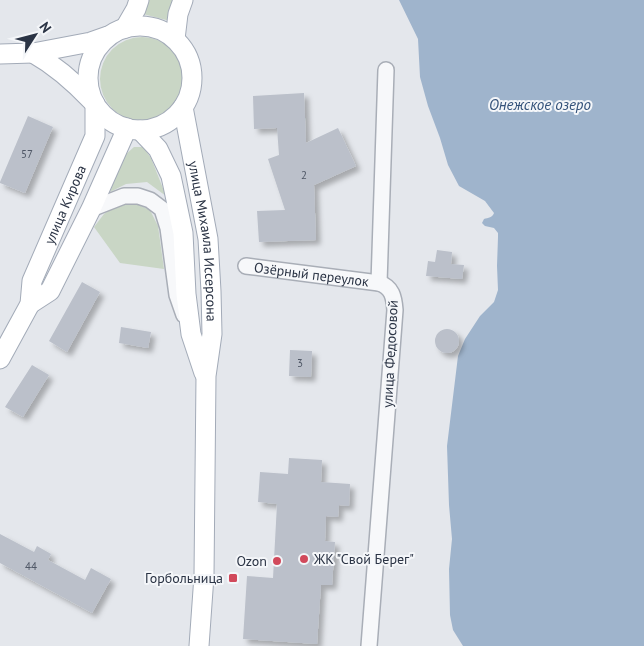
<svg xmlns="http://www.w3.org/2000/svg" width="644" height="646" viewBox="0 0 644 646" font-family="'PT Sans',sans-serif">
<defs>
<filter id="shadow"><feDropShadow dx="4.5" dy="4.5" stdDeviation="2.5" flood-color="#0004"/></filter>
</defs>
<rect width="100%" height="100%" fill="#e4e7ec"/>
<!-- green -->
<path fill="#c9d6c5" d="M 147,0 L 175,0 L 170,21 L 143,14 Z
M100 79a42 42 0 1 1 84 0a42 42 0 1 1-84 0Z
M 134,147 L 143,147 L 151,158 L 166,196 L 147,182 L 126,184 L 110,192 L 124,156 Z
M 134,203 L 150,210 L 158,226 L 164,269 L 120,263 L 94,227 L 104,214 L 118,204 Z"/>
<!-- water -->
<path fill="#9fb4cc" d="M 399,0 L 644,0 L 644,646 L 463,646 L 453,630 L 450,615 L 449,569 L 452,539 L 449,505 L 447,446 L 458,356 L 465,339 L 480,316 L 494,302 L 498,290 L 497,266 L 498,237 L 498,233 L 494,228 L 485,226 L 482,223 L 484,219 C 488,218 493,217 494,213 L 485,201 L 459,186 L 448,165 L 440,138 L 428,106 L 420,77 L 418,39 Z"/>
<!-- building -->
<path fill="#bbc0ca" filter="url(#shadow)" d="M 304,93 L 306,143 L 338,128 L 356,166 L 314,185 L 316,240 L 259,242 L 257,211 L 285,210 L 268,159 L 279,155 L 277,128 L 254,129 L 253,96 Z
M 28,116 L 53,127 L 25,193 L 0,183 L 0,182 Z
M 437,250 L 452,252 L 451,264 L 464,265 L 462,279 L 426,276 L 428,261 L 435,262 Z
M 82,282 L 100,292 L 67,352 L 49,341 Z
M 121,327 L 151,332 L 148,348 L 119,343 Z
M435 341a12 12 0 1 1 24 0a12 12 0 1 1-24 0Z
M 290,350 L 312,351 L 311,377 L 289,376 Z
M 32,365 L 49,375 L 23,417 L 5,407 Z
M 289,458 L 322,460 L 321,482 L 350,484 L 349,506 L 339,505 L 338,517 L 326,516 L 325,541 L 335,542 L 332,585 L 321,585 L 317,644 L 243,639 L 247,576 L 273,578 L 277,504 L 258,502 L 260,472 L 288,474 Z
M 0,534 L 34,552 L 37,546 L 51,554 L 48,560 L 85,580 L 91,568 L 111,579 L 92,613 L 0,563 Z"/>
<g fill="none" stroke-linecap="round" stroke-linejoin="round">
<!-- minor casing -->
<g stroke="#a9aeb7" stroke-width="18">
<g id="minor">
<path d="M 91,209 L 124,196 L 138,196 L 150,200 L 162,209 L 168,228 L 177,295 L 184,315"/>
<path id="s1" d="M 246,266 L 379,283 C 392,287 394,297 395,310 L 369,646"/>
<path d="M 379,283 L 386,70"/>
</g>
</g>
<!-- major casing -->
<g stroke="#a3abb8" stroke-width="21">
<g id="major">
<circle cx="140" cy="78" r="52"/>
<path d="M 125,28 L 136,9 L 139,0"/>
<path d="M 175,39 L 178,14 L 183,0"/>
<path d="M 33,53 C 56,66 74,82 92,101"/>
<path d="M 0,54 L 33,53 L 91,42 L 108,36"/>
<path id="s2" d="M 183,107 L 208,239 L 211,291 L 212,334 L 206,376 L 204,576 L 199,646"/>
<path d="M 140,130 L 158,149 L 171,176 L 183,233 L 186,294 L 191,334 L 204,373"/>
<path d="M 30,304 L 50,291 L 91,209 L 127,128"/>
<path id="s3" d="M 0,359 L 30,304 L 32,281 L 95,136 L 95,104"/>
</g>
</g>
<!-- minor -->
<use href="#minor" stroke="#f7f8fa" stroke-width="15"/>
<!-- major -->
<use href="#major" stroke="#fff" stroke-width="19"/>
</g>
<!-- markers -->
<g fill="#d1495b" stroke="#f4f6f9" stroke-width="2">
<circle cx="304" cy="559" r="5"/>
<circle cx="277" cy="561" r="5"/>
<rect x="228" y="573" width="10" height="10" rx="2.5"/>
</g>
<g text-anchor="middle" stroke-width="4" stroke-linejoin="round" paint-order="stroke">
<!-- number labels -->
<g font-size="11" fill="#4f5766">
<text x="27" y="158">57</text>
<text x="304" y="179">2</text>
<text x="300" y="367">3</text>
<text x="31" y="570">44</text>
</g>
<!-- street labels -->
<g font-size="14" fill="#2b3445" stroke="#f4f6f9">
<text dy="5" stroke="none"><textPath href="#s3" startOffset="169">улица Кирова</textPath></text>
<text dy="5" stroke="none"><textPath href="#s2" startOffset="136">улица Михаила Иссерсона</textPath></text>
<text dy="5" stroke="none"><textPath href="#s1" startOffset="66">Озёрный переулок</textPath></text>
<text transform="translate(390 354) rotate(-87)" y="5">улица Федосовой</text>
</g>
<!-- poi labels -->
<g font-size="14" fill="#2b3445" stroke="#f4f6f9" text-anchor="end">
<text x="314" y="564" text-anchor="start">ЖК "Свой Берег"</text>
<text x="267" y="566">Ozon</text>
<text x="223" y="583">Горбольница</text>
</g>
<!-- water labels -->
<g font-size="15" font-style="italic" fill="#34527a" stroke="#f4f6f9">
<text x="540" y="110">Онежское озеро</text>
</g>
</g>
<!-- north arrow -->
<g transform="translate(35 35) rotate(54)" stroke="#f4f6f9" stroke-width="4" paint-order="stroke">
<path d="M0-4L9 19L0 12L-9 19Z" fill="#2b3445"/>
<text y="-8" font-size="14" font-weight="bold" text-anchor="middle" fill="#2b3445">N</text>
</g>
</svg>
